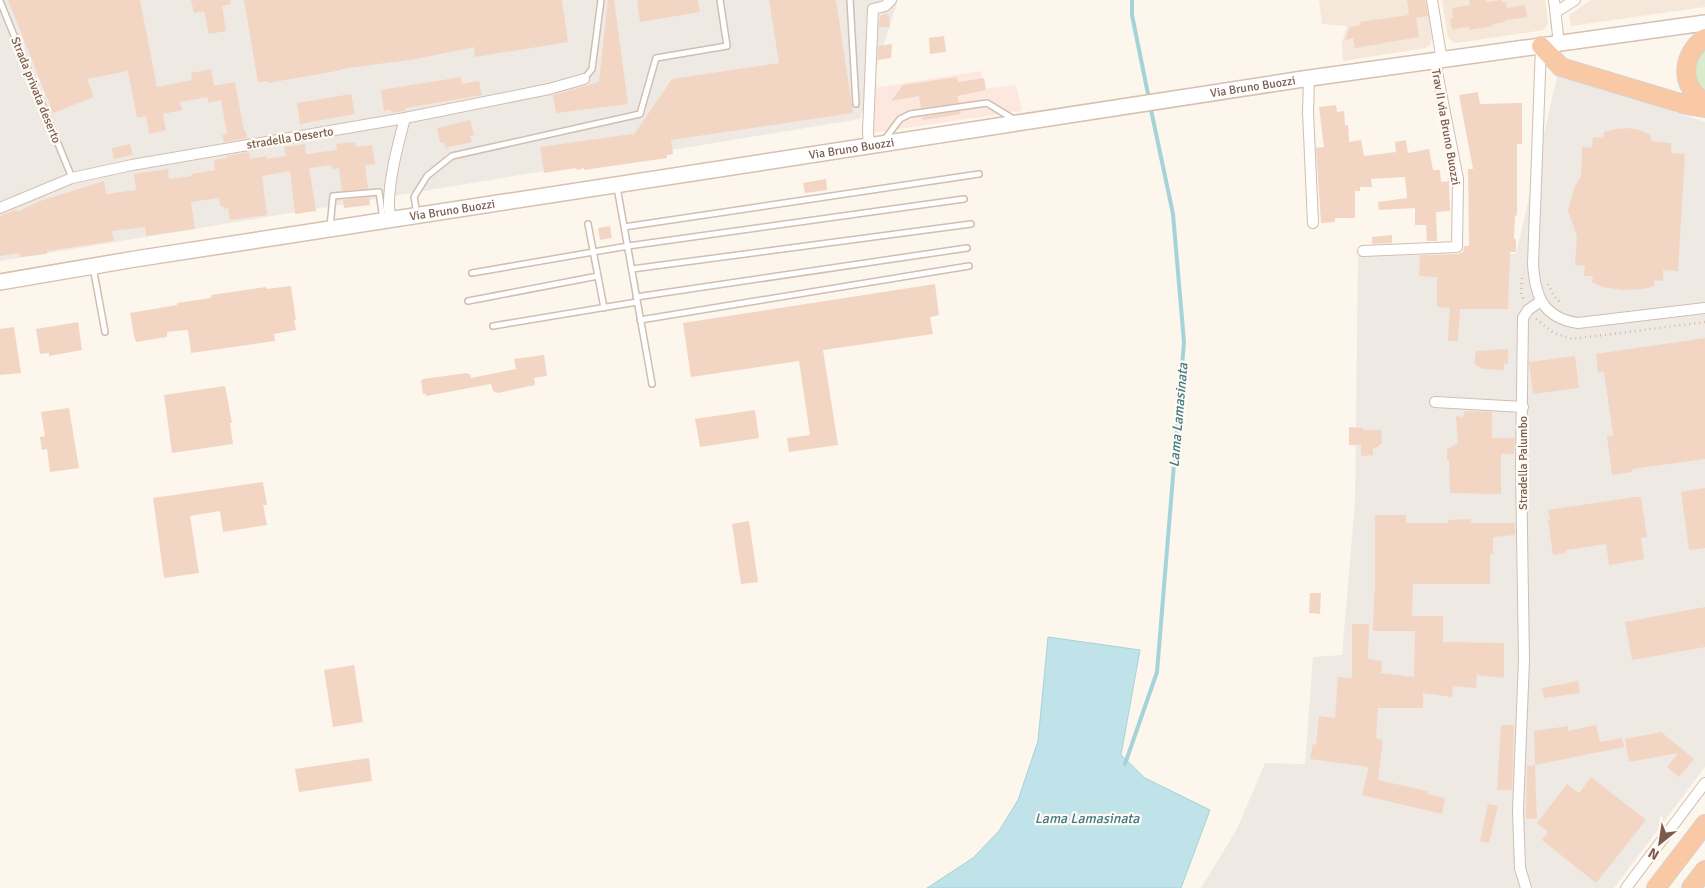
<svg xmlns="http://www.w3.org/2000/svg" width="1705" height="888" viewBox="0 0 1705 888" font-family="Signika,sans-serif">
<rect width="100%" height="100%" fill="#fdf6ec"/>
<!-- residential -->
<path fill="#f5e8da" d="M 1319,0 L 1427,0 L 1432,39 L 1430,45 L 1426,48 L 1343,61 L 1342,43 L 1347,26 L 1322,24 Z
M 1442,0 L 1545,0 L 1548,23 L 1544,30 L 1455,43 L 1448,38 Z
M 1591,0 L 1705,0 L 1705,7 L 1571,26 L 1569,15 Z"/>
<!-- commercial -->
<path fill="#fde8e0" d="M 981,71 L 984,89 L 1016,85 L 1022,111 L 871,133 L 873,88 Z"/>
<!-- industrial -->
<path fill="#efe9e4" d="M 0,0 L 898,0 L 860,119 L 0,261 Z
M 1558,73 L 1705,122 L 1705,767 L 1614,888 L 1201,888 L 1237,829 L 1265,763 L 1305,764 L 1313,657 L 1342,655 L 1355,502 L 1358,256 L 1516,254 Z"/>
<!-- green -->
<path fill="#d8ecc9" d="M 1705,45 L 1705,94 C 1688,75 1691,65 1705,45 Z"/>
<!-- water -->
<path fill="#bfe3e8" stroke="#a5d3da" d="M 1048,637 L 1140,650 L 1121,755 L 1145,778 L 1210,810 L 1181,888 L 927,888 L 973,858 L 999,831 L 1018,800 L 1038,741 Z"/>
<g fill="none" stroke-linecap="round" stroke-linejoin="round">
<!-- stream -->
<path stroke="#a5d3da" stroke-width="4" d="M 1132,0 L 1132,15 L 1149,99
M 1125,764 L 1157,672 L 1184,342 L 1173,214 L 1150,105"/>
</g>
<!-- building -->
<path fill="#f3d5c3" d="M 8,0 L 140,0 L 157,87 L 192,80 L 191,73 L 211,69 L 214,86 L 235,82 L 244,131 L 246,131 L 247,138 L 224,142 L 222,135 L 227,134 L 221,100 L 209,103 L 207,97 L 180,102 L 182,110 L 163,114 L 166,130 L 149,134 L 146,116 L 137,118 L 128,71 L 87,79 L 94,97 L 53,113 Z
M 191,0 L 230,0 L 231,4 L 222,6 L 226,31 L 209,34 L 204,11 L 194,13 Z
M 244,0 L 562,0 L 568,42 L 475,57 L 474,47 L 416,59 L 341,69 L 342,70 L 268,83 L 268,81 L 258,82 Z
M 608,0 L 614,0 L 628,104 L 556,113 L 553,95 L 599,82 Z
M 637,0 L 698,0 L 700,12 L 640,22 Z
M 769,0 L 836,0 L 853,113 L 671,140 L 673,154 L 667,155 L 667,158 L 584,170 L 584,168 L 577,170 L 576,168 L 544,173 L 540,147 L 632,134 L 633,136 L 672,79 L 779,63 Z
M 1407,0 L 1425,0 L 1428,16 L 1416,18 L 1419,37 L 1355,48 L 1353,38 L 1345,40 L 1350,27 L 1361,25 L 1360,22 L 1409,15 Z
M 1469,0 L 1485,0 L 1486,2 L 1502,0 L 1502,2 L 1506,2 L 1507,8 L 1525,5 L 1527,17 L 1505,20 L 1505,22 L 1493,24 L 1493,26 L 1470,30 L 1469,27 L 1452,29 L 1450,19 L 1453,18 L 1452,8 L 1470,5 Z
M 885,13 L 889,16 L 890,27 L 879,27 L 880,16 Z
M 944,36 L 946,52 L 930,54 L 929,38 Z
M 892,44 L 891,58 L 878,60 L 878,46 Z
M 461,77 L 462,84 L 479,81 L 482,95 L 406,108 L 405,111 L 391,113 L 391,110 L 384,111 L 381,90 Z
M 957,77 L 958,82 L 984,78 L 986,90 L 957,96 L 959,103 L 921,108 L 919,96 L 891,101 L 903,85 Z
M 1478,92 L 1480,104 L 1522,103 L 1522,144 L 1517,144 L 1517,215 L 1515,216 L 1514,239 L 1516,239 L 1516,252 L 1510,252 L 1508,309 L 1460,309 L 1458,341 L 1448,341 L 1450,308 L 1437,307 L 1437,277 L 1419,276 L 1420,255 L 1458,254 L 1463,252 L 1464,246 L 1469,246 L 1468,169 L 1473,169 L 1459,95 Z
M 351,94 L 355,114 L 300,124 L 297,103 Z
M 1336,105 L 1337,112 L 1344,111 L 1345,125 L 1348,125 L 1349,142 L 1361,140 L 1364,156 L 1396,152 L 1395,142 L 1406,140 L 1408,153 L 1429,149 L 1433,170 L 1440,170 L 1441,182 L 1449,181 L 1450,211 L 1436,212 L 1437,241 L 1427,241 L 1426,225 L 1415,225 L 1415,208 L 1379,210 L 1378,202 L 1407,198 L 1405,177 L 1371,179 L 1372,187 L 1360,187 L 1360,191 L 1355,191 L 1355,218 L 1335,218 L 1335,222 L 1321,223 L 1316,148 L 1324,147 L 1319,107 Z
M 960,111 L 961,114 L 923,120 L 922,117 Z
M 470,120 L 474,135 L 470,136 L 472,142 L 445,148 L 444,142 L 440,143 L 437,128 Z
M 1629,128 L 1640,130 L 1651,135 L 1651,141 L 1671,143 L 1671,153 L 1685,154 L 1678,271 L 1663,270 L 1663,281 L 1655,280 L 1654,286 L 1643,289 L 1622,290 L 1603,287 L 1592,282 L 1593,276 L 1584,276 L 1585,266 L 1575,265 L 1577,236 L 1568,211 L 1574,188 L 1581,176 L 1582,147 L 1592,148 L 1593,137 L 1603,138 L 1604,132 L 1617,129 Z
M 355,142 L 356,147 L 372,145 L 375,164 L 365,165 L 368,189 L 342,191 L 339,168 L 332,169 L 331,165 L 309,168 L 316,211 L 295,214 L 290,171 L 262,176 L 267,215 L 230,220 L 228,208 L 224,209 L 223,206 L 220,206 L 219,198 L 191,202 L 195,229 L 146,236 L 145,227 L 112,231 L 114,241 L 48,251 L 46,254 L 20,257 L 19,253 L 0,256 L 0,216 L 17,209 L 17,212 L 40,201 L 104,181 L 106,194 L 136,190 L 134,174 L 168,169 L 169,179 L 192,176 L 191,174 L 215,170 L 214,160 L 227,158 L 226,156 L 249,152 L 250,159 L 266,156 L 267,159 L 286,156 L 284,147 L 305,144 L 306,154 L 337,150 L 336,144 Z
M 130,144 L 133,155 L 114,159 L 112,148 Z
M 826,179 L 827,190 L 805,193 L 803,183 Z
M 369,197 L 370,205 L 344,208 L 343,200 Z
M 610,226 L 612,238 L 600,240 L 598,228 Z
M 1392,235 L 1392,243 L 1372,244 L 1372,237 Z
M 935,284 L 939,315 L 930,317 L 933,334 L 823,350 L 838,445 L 789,452 L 787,438 L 810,435 L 799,361 L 691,377 L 683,323 Z
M 291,286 L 296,320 L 294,320 L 296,330 L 274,334 L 275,341 L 191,353 L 188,330 L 167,332 L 167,337 L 136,342 L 134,336 L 130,313 L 177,305 L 177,303 L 211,298 L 211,295 L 266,287 L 267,289 Z
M 78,322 L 82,350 L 49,356 L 49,353 L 40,354 L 36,329 Z
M 14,327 L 21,373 L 0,375 L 0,329 Z
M 1705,338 L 1705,459 L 1632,469 L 1632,472 L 1612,475 L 1607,436 L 1613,435 L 1604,372 L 1598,373 L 1596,354 Z
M 1508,349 L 1508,363 L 1504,364 L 1504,370 L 1482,369 L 1474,364 L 1476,351 Z
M 544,355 L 547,376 L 534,378 L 535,385 L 498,393 L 493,391 L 491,384 L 426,396 L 426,394 L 423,394 L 421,381 L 423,379 L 467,373 L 468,374 L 470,374 L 471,378 L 516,369 L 514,359 Z
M 1575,356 L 1579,388 L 1533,394 L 1529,362 Z
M 225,386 L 232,423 L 230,423 L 233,444 L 172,453 L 164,395 Z
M 69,408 L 79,468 L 50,472 L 47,449 L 42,450 L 40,437 L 45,436 L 41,412 Z
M 755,410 L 759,438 L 700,447 L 695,419 Z
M 1465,411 L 1492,412 L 1492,438 L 1515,438 L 1514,454 L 1501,454 L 1501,494 L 1450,493 L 1449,460 L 1447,460 L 1447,449 L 1458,443 L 1456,416 L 1463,417 Z
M 1349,427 L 1363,428 L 1363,430 L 1381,430 L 1382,444 L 1379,444 L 1379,447 L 1373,448 L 1373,455 L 1361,456 L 1361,445 L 1349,445 Z
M 263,482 L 267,505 L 263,505 L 267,525 L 223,532 L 220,511 L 190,516 L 199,573 L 164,578 L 153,498 Z
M 1705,488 L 1705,548 L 1689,550 L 1681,492 Z
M 1635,497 L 1641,497 L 1647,537 L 1641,538 L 1644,559 L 1609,565 L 1606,544 L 1566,550 L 1566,553 L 1553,555 L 1548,520 L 1550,520 L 1548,510 Z
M 1375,515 L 1406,515 L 1406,523 L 1448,523 L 1448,520 L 1471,519 L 1470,523 L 1515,523 L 1515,535 L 1493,537 L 1493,554 L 1490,554 L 1490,584 L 1413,584 L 1412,616 L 1443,616 L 1443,642 L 1504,643 L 1504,678 L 1477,675 L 1476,688 L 1453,686 L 1452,697 L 1423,693 L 1423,708 L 1378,708 L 1376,741 L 1376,738 L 1383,740 L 1378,780 L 1427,791 L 1427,794 L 1445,798 L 1442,814 L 1362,795 L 1369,767 L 1310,759 L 1313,744 L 1316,745 L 1319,716 L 1335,718 L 1338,677 L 1352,678 L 1352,624 L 1369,624 L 1368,659 L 1382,661 L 1381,673 L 1414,677 L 1415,631 L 1373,631 L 1374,593 L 1375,593 Z
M 749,521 L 758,582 L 741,584 L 732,524 Z
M 1310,593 L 1321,593 L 1320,614 L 1309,613 Z
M 1705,607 L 1705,647 L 1632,660 L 1625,622 Z
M 354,665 L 363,722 L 333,727 L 324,670 Z
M 1578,681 L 1580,693 L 1544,698 L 1542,688 Z
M 1501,725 L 1514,725 L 1512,790 L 1497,790 Z
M 1596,725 L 1600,742 L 1622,738 L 1624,747 L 1535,765 L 1534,731 L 1568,726 L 1568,731 Z
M 1661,732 L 1694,759 L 1679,777 L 1667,767 L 1678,753 L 1629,762 L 1625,739 Z
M 369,758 L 372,781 L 299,792 L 295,769 Z
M 1535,765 L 1536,798 L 1537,819 L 1526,818 L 1527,766 Z
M 1591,777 L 1646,820 L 1596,883 L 1542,840 L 1548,832 L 1537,823 L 1567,784 L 1579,793 Z
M 1488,804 L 1498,806 L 1489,843 L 1480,841 Z"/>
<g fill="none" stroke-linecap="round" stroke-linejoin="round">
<!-- service casing -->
<g stroke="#d1beb0" stroke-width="8">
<path id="service" d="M 850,0 L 856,104
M 0,1 L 72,178
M 584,79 L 592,69 L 601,0
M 885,139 L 900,119 L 910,114 L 987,103 L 1015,120
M 617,187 L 652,384
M 417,213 L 414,197 L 427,176 L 452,156 L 640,114 L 656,58 L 727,46 L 720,0
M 588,224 L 604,308
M 330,227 L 333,196 L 379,192 L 383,220
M 624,227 L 979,174
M 93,267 L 105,332
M 632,269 L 971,224
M 472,273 L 628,246 L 964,199
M 636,297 L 967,248
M 468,301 L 598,276
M 640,320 L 969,266
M 493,326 L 637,302"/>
</g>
<!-- minor casing -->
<g stroke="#d1beb0" stroke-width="12">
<path id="minor" d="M 1432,0 L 1442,61
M 1554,0 L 1559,44
M 1556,12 L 1575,0
M 1541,46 L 1533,264 C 1535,296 1543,318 1578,323 L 1705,308
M 1309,79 L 1308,112 L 1313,223
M 869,146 L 868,131 L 873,9 L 885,6 L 891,0
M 0,208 L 72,178 L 132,165 L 405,118 L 549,89 L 584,79
M 393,219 C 391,216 389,212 389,208 C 388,182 398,144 405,118
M 1363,251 L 1457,247 L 1458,179 L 1435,62
M 1435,402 L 1523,407
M 1526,888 L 1520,868 L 1518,810 L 1524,660 L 1521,468 L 1523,318 L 1528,310 L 1541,301
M 1626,888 L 1705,783"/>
</g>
<!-- secondary casing -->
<g stroke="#d6c0b0" stroke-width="18">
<g id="secondary">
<path id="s1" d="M 0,282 L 135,259 L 1303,79 L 1705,23"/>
</g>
</g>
<!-- trunk casing -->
<g stroke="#dad1cd" stroke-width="20">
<path id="trunk" d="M 1705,38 C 1681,55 1679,86 1705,102
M 1541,46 L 1561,67 L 1687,105 L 1705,108
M 1656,888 L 1705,824
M 1691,888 L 1705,870"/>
</g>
<!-- path -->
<path stroke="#d9b8a5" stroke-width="2.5" stroke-dasharray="1 4" stroke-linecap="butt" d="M 1522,278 L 1521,294 L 1524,300
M 1548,284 L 1554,296 L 1562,304
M 1536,319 L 1554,333 L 1572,339 L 1705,322"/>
<!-- service -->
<use href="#service" stroke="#fff" stroke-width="5"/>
<!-- minor -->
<use href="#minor" stroke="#fff" stroke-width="10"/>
<!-- secondary -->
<use href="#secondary" stroke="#fff" stroke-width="15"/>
<!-- trunk -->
<use href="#trunk" stroke="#f9c8a4" stroke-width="18"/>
</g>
<g text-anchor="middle" stroke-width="4.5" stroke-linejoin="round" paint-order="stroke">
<!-- street labels -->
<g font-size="12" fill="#7a5c4d" stroke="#fffaf3">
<text dy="4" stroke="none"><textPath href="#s1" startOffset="1268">Via Bruno Buozzi</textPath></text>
<text transform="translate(36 90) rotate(68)" y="4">Strada privata deserto</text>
<text transform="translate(1446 127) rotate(80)" y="4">Trav II via Bruno Buozzi</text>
<text transform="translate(290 138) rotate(-9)" y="4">stradella Deserto</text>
<text dy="4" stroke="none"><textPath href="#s1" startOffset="862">Via Bruno Buozzi</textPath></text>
<text dy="4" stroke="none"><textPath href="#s1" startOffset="458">Via Bruno Buozzi</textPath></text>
<text transform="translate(1523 463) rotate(-90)" y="4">Stradella Palumbo</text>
</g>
<!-- water labels -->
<g font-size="14" font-style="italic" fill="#437c86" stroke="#fffaf3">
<text transform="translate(1178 415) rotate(-85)" y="5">Lama Lamasinata</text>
<text x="1087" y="823">Lama Lamasinata</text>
</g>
</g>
<!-- north arrow -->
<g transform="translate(1660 843) rotate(210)" stroke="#fffaf3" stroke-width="4" paint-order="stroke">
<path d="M0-4L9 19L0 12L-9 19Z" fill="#7a5c4d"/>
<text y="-8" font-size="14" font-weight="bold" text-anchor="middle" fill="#7a5c4d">N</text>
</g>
</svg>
